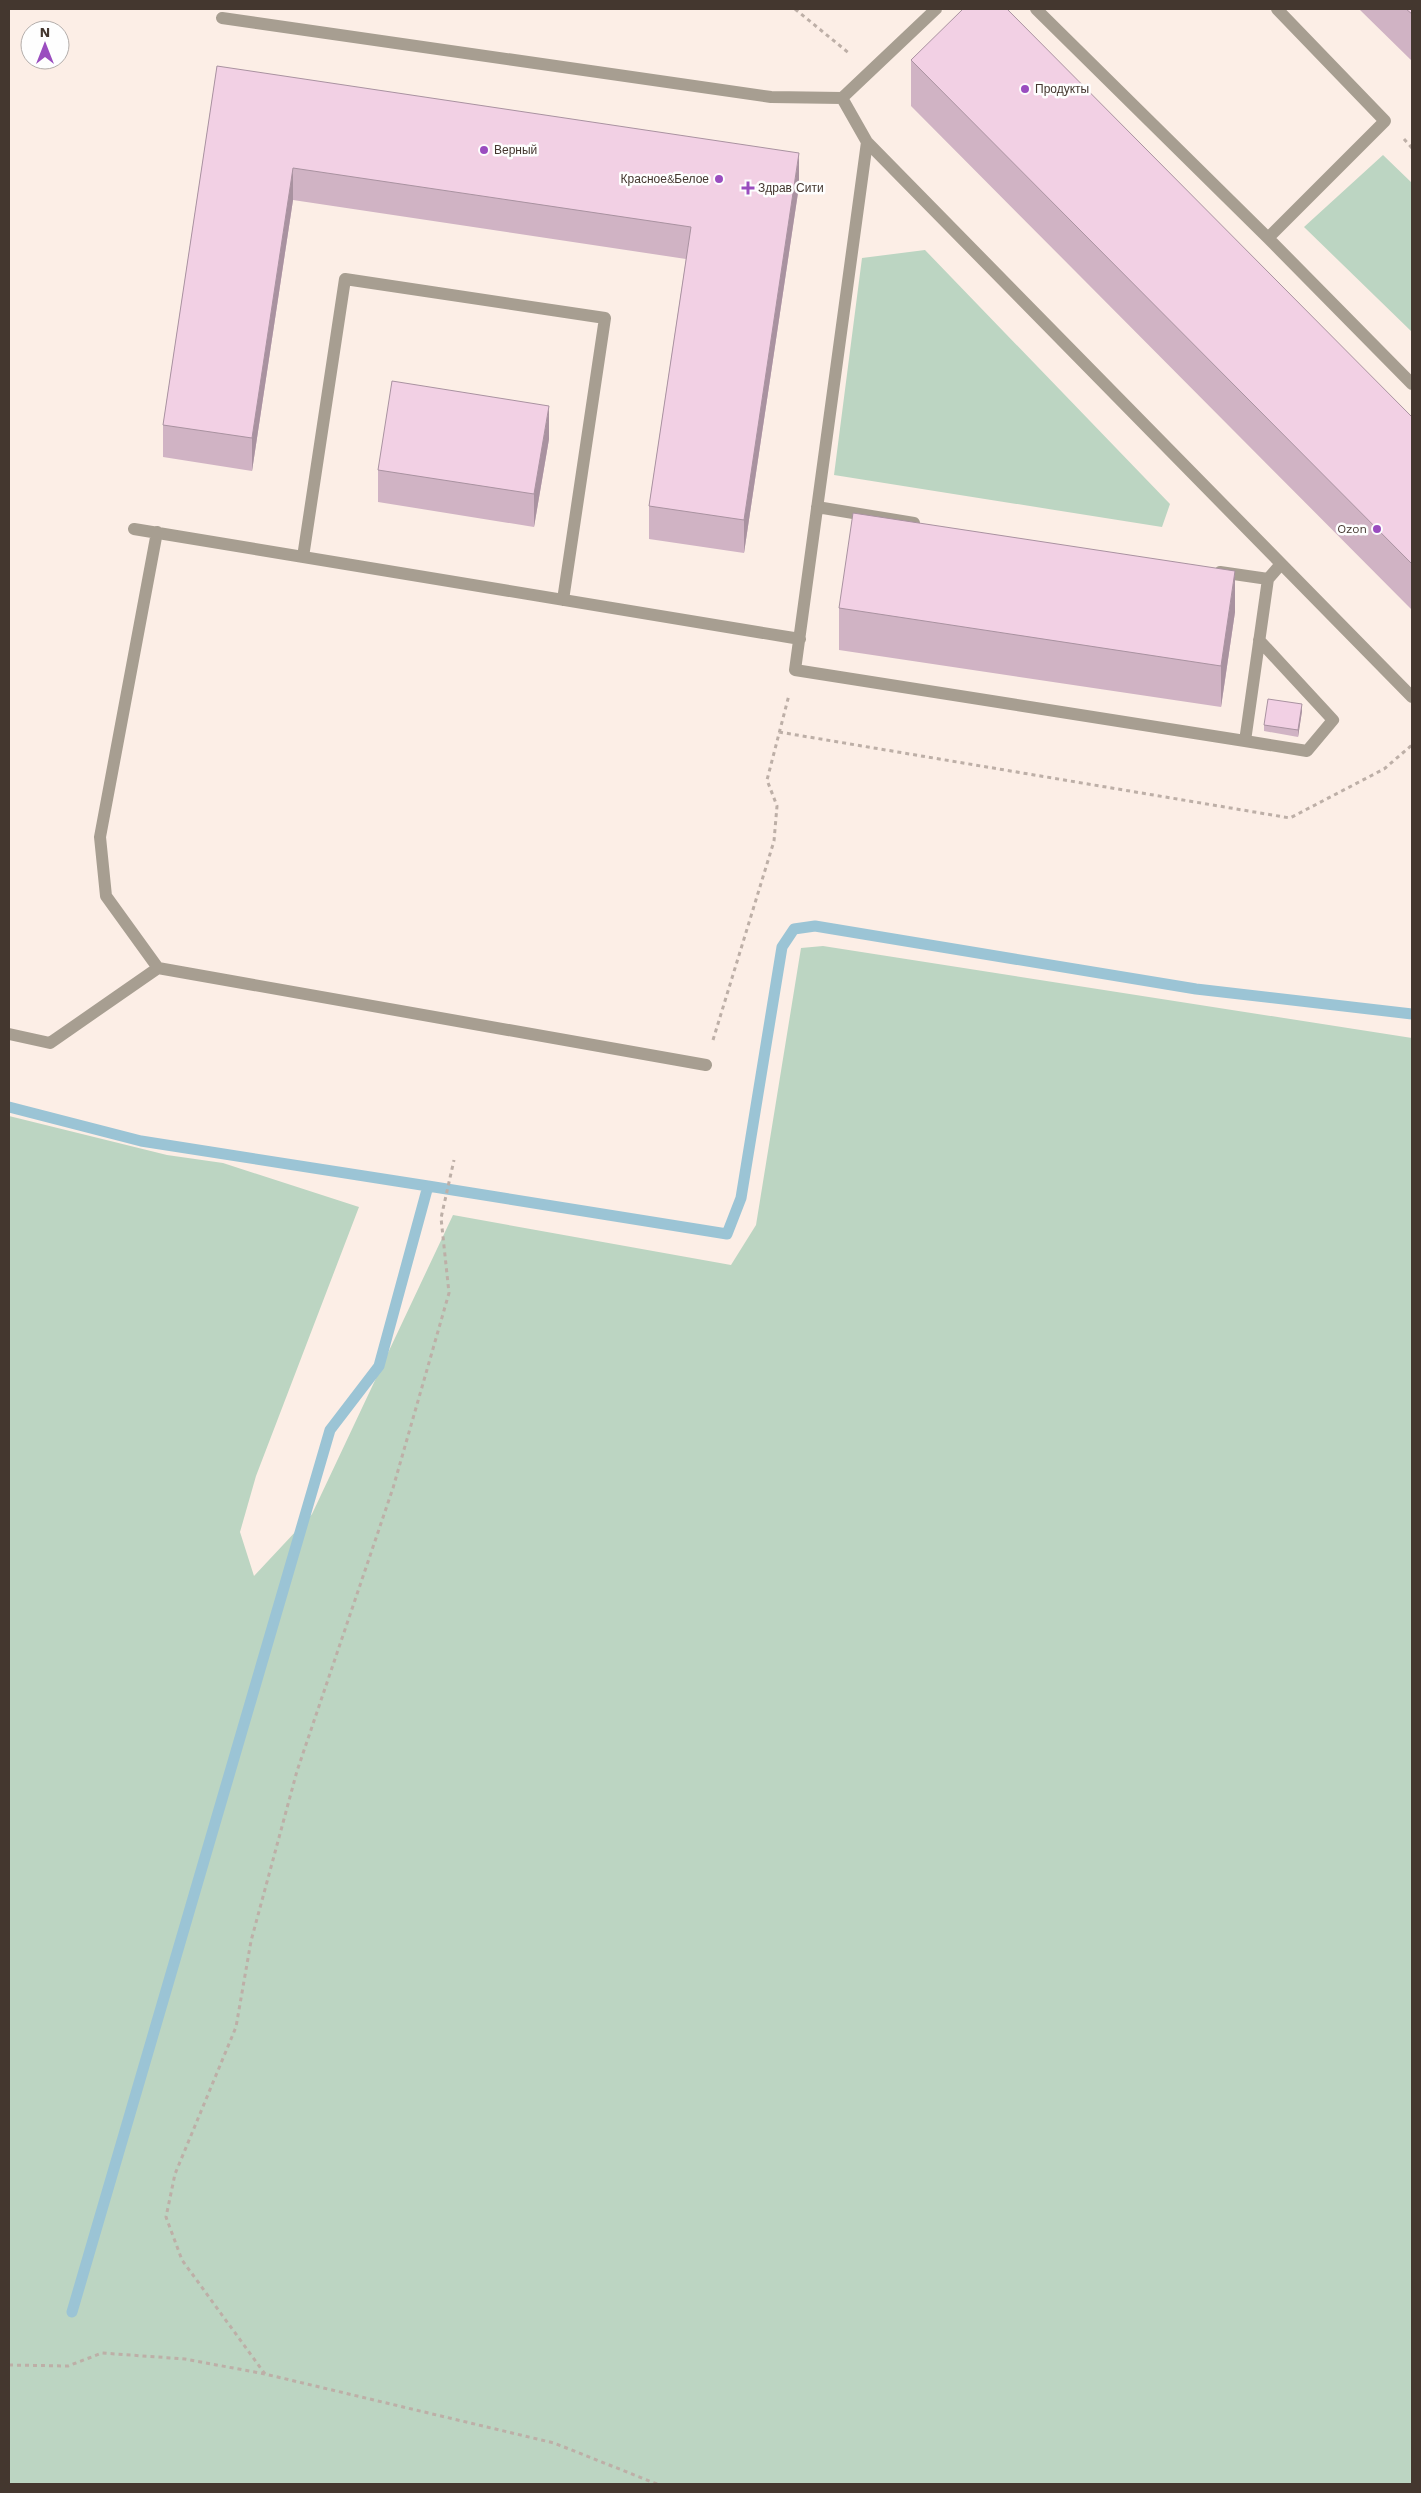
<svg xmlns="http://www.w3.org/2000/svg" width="1421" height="2493" viewBox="0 0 1421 2493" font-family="'Work Sans',sans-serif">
<rect width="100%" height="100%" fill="#fceee6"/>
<!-- green -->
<path fill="#bcd5c2" d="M 1383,155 L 1412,183 L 1412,332 L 1304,227 Z
M 925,250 L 1170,504 L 1162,527 L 834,475 L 862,258 Z
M 823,946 L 1412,1038 L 1412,2484 L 9,2484 L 9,1116 L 167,1155 L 223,1163 L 359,1207 L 256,1476 L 240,1532 L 254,1576 L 312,1514 L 453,1215 L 731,1265 L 756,1225 L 801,948 Z"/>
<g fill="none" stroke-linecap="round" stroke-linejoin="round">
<!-- stream -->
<path stroke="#9bc4d5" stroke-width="11" d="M 9,1107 L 141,1141 L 428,1186
M 72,2312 L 330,1430 L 379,1366 L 428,1186 L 727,1234 L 741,1198 L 782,947 L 794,929 L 815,926 L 1196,989 L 1412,1014"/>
<!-- path -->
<path stroke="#bdafa7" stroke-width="3" stroke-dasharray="4 4" stroke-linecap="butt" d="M 795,9 L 850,54
M 1404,139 L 1412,148
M 779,732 L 1290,818 L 1384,769 L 1412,745
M 713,1040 L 774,841 L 777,806 L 767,780 L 789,695
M 9,2365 L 68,2366 L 102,2353 L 185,2359 L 265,2374 L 554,2443 L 657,2484
M 265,2374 L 182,2260 L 166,2217 L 175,2174 L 236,2027 L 251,1941 L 297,1771 L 393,1488 L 449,1293 L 441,1218 L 454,1160"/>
<!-- minor -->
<path stroke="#a79e91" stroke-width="12" d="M 1036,9 L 1268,238 L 1412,384
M 222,18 L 771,97 L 842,98 L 867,142 L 1412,697
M 842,98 L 936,9
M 867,142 L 795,670 L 1245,741 L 1268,579 L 1281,564
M 1268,238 L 1385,121 L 1277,9
M 817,507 L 914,523
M 134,529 L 800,639
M 157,532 L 100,837 L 106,896 L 158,968 L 706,1065
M 303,557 L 345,279 L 605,318 L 563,600
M 1220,572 L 1268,579
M 1245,741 L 1307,751 L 1333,720 L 1259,640
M 9,1034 L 50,1043 L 158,968"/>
</g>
<!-- wall -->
<path fill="#d0b3c4" d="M 1359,9 L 1412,9 L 1412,61 Z
M 911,60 L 1412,417 L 1412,610 L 911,106 Z
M 217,66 L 799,186 L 744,553 L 649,539 L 649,506 L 686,259 L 293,200 L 252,471 L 163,457 L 163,425 Z
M 549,439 L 534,527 L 378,502 L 378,470 Z
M 839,608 L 1235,612 L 1221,707 L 839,650 Z
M 1302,711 L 1298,737 L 1264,731 L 1264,725 Z"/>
<!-- shaded-wall -->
<path fill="#a992a0" d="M 799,153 L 799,186 L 744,553 L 744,520 Z
M 293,168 L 293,200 L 252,471 L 252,438 Z
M 549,406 L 549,439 L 534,527 L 534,494 Z
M 1235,571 L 1235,612 L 1221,707 L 1221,666 Z
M 1302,704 L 1302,711 L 1298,737 L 1298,730 Z"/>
<!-- building -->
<path fill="#f2d0e4" stroke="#a992a0" d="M 963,9 L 1007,9 L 1412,417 L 1412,564 L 911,60 Z
M 1406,9 L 1412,9 L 1412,14 Z
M 217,66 L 799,153 L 744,520 L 649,506 L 691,227 L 293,168 L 252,438 L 163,425 Z
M 392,381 L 549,406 L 534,494 L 378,470 Z
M 853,513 L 1235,571 L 1221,666 L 839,608 Z
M 1268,699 L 1302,704 L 1298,730 L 1264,725 Z"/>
<!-- markers -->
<g fill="#9a4dbf" stroke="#fefefe" stroke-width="2">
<circle cx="1025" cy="89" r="5"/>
<circle cx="484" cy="150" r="5"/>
<circle cx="719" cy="179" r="5"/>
<path d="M745.5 180.5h5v5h5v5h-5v5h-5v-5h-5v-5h5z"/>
<circle cx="1377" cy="529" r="5"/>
</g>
<g text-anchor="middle" stroke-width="5" stroke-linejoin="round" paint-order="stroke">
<!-- poi labels -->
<g font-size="12" fill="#44372f" stroke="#fefefe" text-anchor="start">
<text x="1035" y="93">Продукты</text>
<text x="494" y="154">Верный</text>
<text x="709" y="183" text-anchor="end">Красное&amp;Белое</text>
<text x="758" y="192">Здрав Сити</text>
<text x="1367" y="533" text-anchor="end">Ozon</text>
</g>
</g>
<!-- border -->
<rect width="1421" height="2493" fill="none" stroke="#44372f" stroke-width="20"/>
<!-- north arrow -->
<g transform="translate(45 45)"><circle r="24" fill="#fefefe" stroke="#b4aeab"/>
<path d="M0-4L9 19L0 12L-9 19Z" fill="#9a4dbf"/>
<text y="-8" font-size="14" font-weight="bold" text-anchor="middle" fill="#44372f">N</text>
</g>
</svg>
